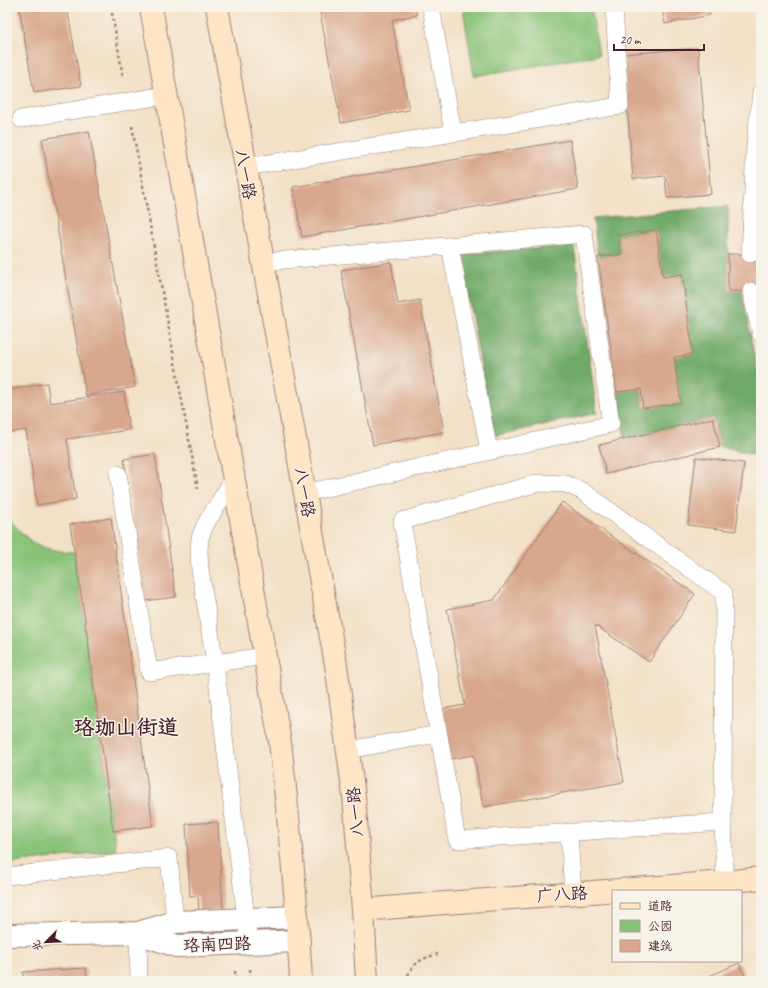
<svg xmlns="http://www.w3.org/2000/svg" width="768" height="988" viewBox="0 0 768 988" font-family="Caveat,'LXGW WenKai TC',sans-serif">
<rect width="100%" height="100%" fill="#f7f3e8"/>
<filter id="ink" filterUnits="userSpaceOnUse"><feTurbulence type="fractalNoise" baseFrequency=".025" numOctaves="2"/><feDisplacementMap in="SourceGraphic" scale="8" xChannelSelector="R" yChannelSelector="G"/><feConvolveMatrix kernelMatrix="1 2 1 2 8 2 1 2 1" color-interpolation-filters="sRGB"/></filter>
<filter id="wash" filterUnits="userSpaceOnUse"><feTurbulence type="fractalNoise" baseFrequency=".012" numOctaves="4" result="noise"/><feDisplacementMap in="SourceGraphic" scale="16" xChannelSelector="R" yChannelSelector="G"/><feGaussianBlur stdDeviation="0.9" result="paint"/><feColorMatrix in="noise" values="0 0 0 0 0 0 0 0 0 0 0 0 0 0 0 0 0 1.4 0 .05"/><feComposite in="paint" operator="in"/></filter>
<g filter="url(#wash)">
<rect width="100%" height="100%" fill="#f3e1c7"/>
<!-- green -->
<path fill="#89c378" stroke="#6a7152" d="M 468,7 L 591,7 L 599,55 L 474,76 L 463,8 Z
M 7,516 C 30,544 38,550 74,552 L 116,850 L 7,864 Z"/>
<!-- forest -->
<path fill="#6ea968" stroke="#5c644a" d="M 728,206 L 728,291 L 742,291 L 761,391 L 761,457 L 720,447 L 713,418 L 625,439 L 617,392 L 641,389 L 643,408 L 680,403 L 674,357 L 693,354 L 682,274 L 663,277 L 656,230 L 619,235 L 621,254 L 598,257 L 593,218 Z
M 574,246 L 597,413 L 494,436 L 460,254 Z"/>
<g id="blocks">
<!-- building -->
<path fill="#d8a78d" d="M 19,7 L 67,7 L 81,86 L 34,93 Z
M 319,7 L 415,7 L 417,15 L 392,20 L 409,110 L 341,123 Z
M 662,7 L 709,7 L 710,15 L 665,24 Z
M 698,48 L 711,194 L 667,198 L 665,176 L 633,179 L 623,54 Z
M 89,131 L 135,387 L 86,396 L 42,139 Z
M 570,140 L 578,189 L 302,237 L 293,187 Z
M 656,230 L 663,277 L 682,274 L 693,354 L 674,357 L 681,403 L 643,408 L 641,389 L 617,392 L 598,257 L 621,254 L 618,235 Z
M 728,254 L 761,254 L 761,292 L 728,291 Z
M 391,262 L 398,304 L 420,300 L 444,432 L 373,445 L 341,270 Z
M 47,383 L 50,403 L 124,392 L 129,430 L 67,439 L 76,499 L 37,505 L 26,430 L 7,433 L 7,390 Z
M 713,418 L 720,447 L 606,474 L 599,445 Z
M 155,454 L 176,597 L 145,601 L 124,459 Z
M 696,457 L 744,463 L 736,531 L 688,525 Z
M 562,502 L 695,594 L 649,662 L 595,625 L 624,782 L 483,807 L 474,755 L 450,759 L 441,709 L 465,705 L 447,609 L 494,600 Z
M 111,518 L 153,826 L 113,831 L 86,627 L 70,524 Z
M 218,822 L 223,910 L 199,912 L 198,896 L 190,896 L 186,824 Z
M 739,963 L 747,981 L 698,981 Z
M 86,968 L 87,981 L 24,981 L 23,972 Z"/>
</g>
</g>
<g filter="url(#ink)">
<use href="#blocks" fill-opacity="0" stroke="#9e8079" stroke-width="1"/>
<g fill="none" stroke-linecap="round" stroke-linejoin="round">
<!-- lane casing -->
<g stroke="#9e8079" stroke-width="18">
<path id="lane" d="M 431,7 L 453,133
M 21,119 L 167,95
M 245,167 L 620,106 L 614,7
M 450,246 L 489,451
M 750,254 L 755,146 L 761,92
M 262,262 L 584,234 L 611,424 L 305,493
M 751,291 L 761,334
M 118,474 L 149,672 L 265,656
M 234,478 L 205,525 L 200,538 L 199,551 L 200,569 L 215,663 L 249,943
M 348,750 L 438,734
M 723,822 L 457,840 L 402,521 L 538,483 L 566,484 L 582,491 L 724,593 L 723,822 L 725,882
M 569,832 L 573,893
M 7,876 L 169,858 L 175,922
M 138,933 L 139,981"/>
</g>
<!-- street casing -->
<g stroke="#9e8079" stroke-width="24">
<path id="street" d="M 138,933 L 177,946 L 299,941
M 7,935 L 138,933 L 175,922 L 297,917"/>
</g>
<!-- secondary casing -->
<g stroke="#9e8079" stroke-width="24">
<path id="secondary" d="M 151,7 L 280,742 C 289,822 297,901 301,981
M 217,7 L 336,665 L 354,796 L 363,910 L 367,981
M 363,910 L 432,904 L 725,882 L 761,878"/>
</g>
<!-- path -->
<path stroke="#9e8079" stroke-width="2.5" stroke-dasharray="3 3" stroke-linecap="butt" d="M 111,7 L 123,77
M 132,126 L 198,489
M 250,969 L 251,981
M 235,971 L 236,981
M 406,981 C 411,964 421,958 438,954"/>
<!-- lane -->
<use href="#lane" stroke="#fff" stroke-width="17"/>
<!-- street -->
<use href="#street" stroke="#fff" stroke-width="22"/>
<!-- secondary -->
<use href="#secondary" stroke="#fde5c5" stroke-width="22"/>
</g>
</g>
<g text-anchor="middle" stroke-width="3" stroke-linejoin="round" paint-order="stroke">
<!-- street labels -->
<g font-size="17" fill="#4a1f2b" stroke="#f7f3e8">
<text transform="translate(246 174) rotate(80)" y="6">八一路</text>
<text transform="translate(305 492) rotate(80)" y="6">八一路</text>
<text transform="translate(355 812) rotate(-95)" y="6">八一路</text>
<text transform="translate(562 894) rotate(-4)" y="6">广八路</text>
<text transform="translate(217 944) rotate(-2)" y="6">珞南四路</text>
</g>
<!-- district labels -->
<g font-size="21" font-weight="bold" fill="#4a1f2b" stroke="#f7f3e8">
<text x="126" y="734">珞珈山街道</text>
</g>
</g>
<!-- margin -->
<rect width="768" height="988" fill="none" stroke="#f7f3e8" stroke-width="24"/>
<!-- legend -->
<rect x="612" y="890" width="130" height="72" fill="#f7f3e8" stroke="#b29e9c"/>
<rect x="620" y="903" width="20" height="6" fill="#fde5c5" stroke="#b29e9c"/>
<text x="648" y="910" font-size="12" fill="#4a1f2b">道路</text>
<rect x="620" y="920" width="20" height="12" fill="#89c378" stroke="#b29e9c"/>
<text x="648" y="930" font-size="12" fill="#4a1f2b">公园</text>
<rect x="620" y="940" width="20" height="12" fill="#d8a78d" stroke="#b29e9c"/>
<text x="648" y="950" font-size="12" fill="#4a1f2b">建筑</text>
<!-- north arrow -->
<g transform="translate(46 942) rotate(246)" stroke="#f7f3e8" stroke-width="3" paint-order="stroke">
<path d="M0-3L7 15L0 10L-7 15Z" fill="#4a1f2b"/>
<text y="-6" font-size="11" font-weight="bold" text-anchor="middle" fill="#4a1f2b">北</text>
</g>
<!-- scale -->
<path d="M614 44v6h90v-6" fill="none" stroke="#4a1f2b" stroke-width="2"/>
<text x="620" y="44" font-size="12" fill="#4a1f2b" stroke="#f7f3e8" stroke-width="3" paint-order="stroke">20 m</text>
</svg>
